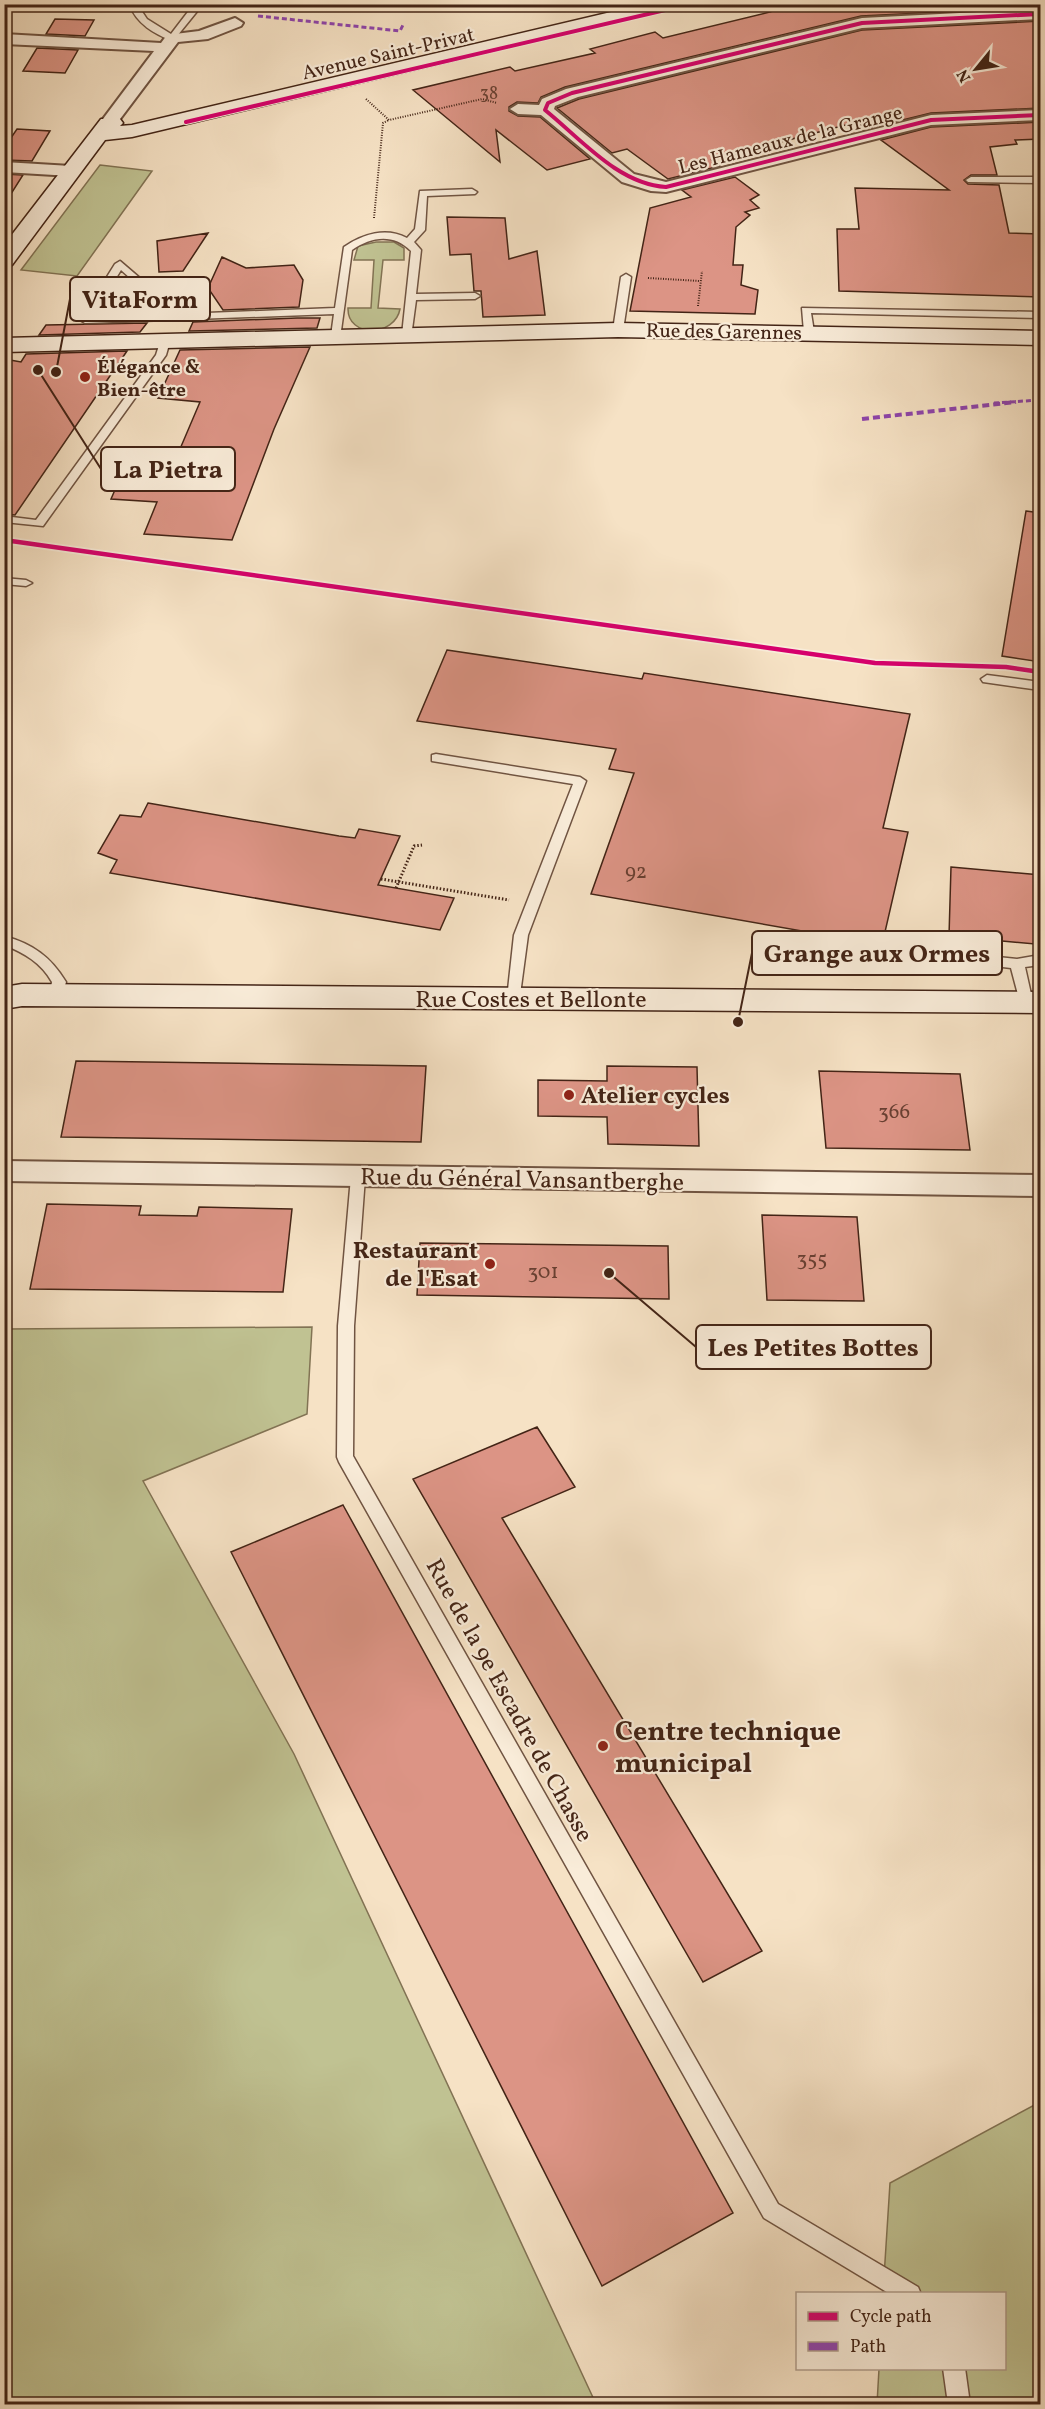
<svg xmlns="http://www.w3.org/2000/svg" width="1045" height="2409" viewBox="0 0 1045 2409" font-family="Vollkorn,serif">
<rect width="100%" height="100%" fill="#f6e2c5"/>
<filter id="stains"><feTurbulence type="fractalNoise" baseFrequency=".00333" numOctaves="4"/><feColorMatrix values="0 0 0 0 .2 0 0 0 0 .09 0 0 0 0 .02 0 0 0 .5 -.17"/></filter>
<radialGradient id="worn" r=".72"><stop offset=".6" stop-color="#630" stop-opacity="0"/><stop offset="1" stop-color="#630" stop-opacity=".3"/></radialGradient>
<!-- green -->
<path fill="#c0c292" stroke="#827354" stroke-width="1.5" d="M 100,165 L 152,171 L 77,276 L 21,270 Z
M 376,242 L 394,242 L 404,248 L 404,260 L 383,260 L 378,308 L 400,309 C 395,337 347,338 348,308 L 371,308 L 374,260 L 354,260 L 358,246 Z
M 312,1327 L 307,1414 L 143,1481 L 294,1754 L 596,2404 L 5,2404 L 5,1329 Z
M 1040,2102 L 1040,2404 L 877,2404 L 879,2369 L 1004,2368 L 1004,2294 L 883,2293 L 890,2183 Z"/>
<!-- building -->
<path fill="#dc9485" stroke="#432416" stroke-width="1.5" d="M 758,4 L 1041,4 L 1041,7 L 861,16 L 565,87 L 541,97 L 538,103 L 517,102 L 509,107 L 509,111 L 518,116 L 540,117 L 590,159 L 547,170 L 496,130 L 500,162 L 413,90 L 510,67 L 515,71 L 595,53 L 590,49 L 655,32 L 663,38 L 770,12 Z
M 55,19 L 94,20 L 85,36 L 46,34 Z
M 1041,21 L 1041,108 L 931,113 L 866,129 L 857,122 L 712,160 L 720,166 L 668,179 L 627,149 L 612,153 L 557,108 L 579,99 L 862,30 Z
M 37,48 L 78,50 L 65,73 L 23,71 Z
M 1041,122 L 1041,139 L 1015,140 L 1017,144 L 990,147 L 997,175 L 971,175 L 964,180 L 968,184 L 999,185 L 1009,233 L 1041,234 L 1041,297 L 839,291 L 837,229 L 859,229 L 855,188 L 949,190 L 881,140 L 931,127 Z
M 17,129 L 50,131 L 32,161 L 4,160 L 4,148 Z
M 4,174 L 23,175 L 4,205 Z
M 735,177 L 759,195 L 750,200 L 759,208 L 745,212 L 750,215 L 736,227 L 733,265 L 743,265 L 741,285 L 758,290 L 755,314 L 630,311 L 650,208 L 691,197 L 682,190 Z
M 447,217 L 505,218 L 509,259 L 537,251 L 545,315 L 483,317 L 481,291 L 474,291 L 471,254 L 450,255 Z
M 208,233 L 183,271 L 159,272 L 157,241 Z
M 222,257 L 246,268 L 294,265 L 303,280 L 299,307 L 223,310 L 208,288 Z
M 297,318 L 320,318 L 317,328 L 189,331 L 193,322 Z
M 147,323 L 140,332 L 39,335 L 46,325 Z
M 310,347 L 274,429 L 232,540 L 144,534 L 157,502 L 111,499 L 128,460 L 174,463 L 200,402 L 158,398 L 180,350 Z
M 127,351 L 15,515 L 4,514 L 4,359 L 21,362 L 26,354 Z
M 1026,511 L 1041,513 L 1041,662 L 1002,656 Z
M 447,650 L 642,679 L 644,673 L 910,714 L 883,828 L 908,832 L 882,945 L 591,894 L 634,773 L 609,769 L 616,749 L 417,721 Z
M 148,803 L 339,836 L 355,838 L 359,829 L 400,836 L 378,885 L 454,898 L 440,930 L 110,873 L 117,860 L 98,853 L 120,815 L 141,817 Z
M 951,867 L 1041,875 L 1041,924 L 1035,923 L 1035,944 L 949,936 Z
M 76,1061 L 426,1066 L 421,1142 L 61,1137 Z
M 607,1066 L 697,1067 L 699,1146 L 608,1144 L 607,1117 L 538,1116 L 538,1080 L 607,1081 Z
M 819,1071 L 960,1074 L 970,1150 L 826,1148 Z
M 47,1204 L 141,1206 L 139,1215 L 197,1216 L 199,1207 L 292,1209 L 283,1292 L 30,1289 Z
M 762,1215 L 857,1217 L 864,1301 L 767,1300 Z
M 420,1243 L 668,1246 L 669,1299 L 417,1295 Z
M 537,1427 L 575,1487 L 502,1518 L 762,1951 L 703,1982 L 413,1479 Z
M 343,1505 L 733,2213 L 602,2286 L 231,1552 Z"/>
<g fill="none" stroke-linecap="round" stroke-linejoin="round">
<!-- lane casing -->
<g stroke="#705442" stroke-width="3">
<path id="lane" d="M 129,4 L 137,4 L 147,19 L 171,34 L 194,4 L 203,4 L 173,41 C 154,34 137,24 129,4 Z
M 971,177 L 1040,177 L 1040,183 L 968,182 L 966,180 Z
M 472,189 L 477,192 L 475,194 L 427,196 L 425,230 L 414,242 L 421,250 L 416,294 L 475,293 L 480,296 L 475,299 L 416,300 L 411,337 L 402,335 L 411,251 C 393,233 371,237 352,250 L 340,338 L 331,336 L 334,314 L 85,323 L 80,320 L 115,264 L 120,261 L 155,291 L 207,313 L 335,308 L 344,247 C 363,234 386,227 407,238 L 415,229 L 420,191 ZM 121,270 L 149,295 L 191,314 L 92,317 Z
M 626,274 L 631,277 L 623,330 L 618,333 L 613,330 L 621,277 Z
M 802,308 L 1040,312 L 1040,318 L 811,313 L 814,332 L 809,335 L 804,332 Z
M 161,339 L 170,341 L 166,355 L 43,526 L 4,522 L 4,516 L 36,520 L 156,355 Z
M 4,578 L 26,580 L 32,583 L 26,586 L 4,584 Z
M 987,675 L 1040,682 L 1040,690 L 983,682 L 981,679 Z
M 436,754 L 580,777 L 586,781 L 528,935 L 519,1002 L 509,1002 L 507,999 L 514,935 L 573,784 L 432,761 L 432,755 Z
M 4,936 C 33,944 51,957 66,982 L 61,999 L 51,999 L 49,996 L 52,982 C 41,963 25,953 4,945 Z
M 940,951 L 1017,959 L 1040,955 L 1040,965 L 1025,967 L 1033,1003 L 1031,1006 L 1021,1006 L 1011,968 L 935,959 L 933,956 L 935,953 Z
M 358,1171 L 365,1177 L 354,1326 L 353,1456 L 778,2204 L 918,2287 L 921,2294 L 890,2294 L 764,2218 L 339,1462 L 337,1457 L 338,1326 L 351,1177 Z
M 943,2368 L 965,2368 L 970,2404 L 948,2404 Z"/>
</g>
<!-- street casing -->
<g stroke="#705442" stroke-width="4">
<path id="street" d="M 1040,9 L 1040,19 L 862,28 L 578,97 L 555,106 L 554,109 L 634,174 L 666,182 L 931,115 L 1040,110 L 1040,120 L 931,125 L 666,192 L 651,191 L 622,182 L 541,115 L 518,114 L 510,109 L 518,104 L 539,105 L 542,99 L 566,89 L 862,18 Z
M 235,18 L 243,23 L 241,26 L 208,39 L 178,42 L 114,127 L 108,128 L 100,123 L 154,51 L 4,44 L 4,34 L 161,43 L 167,35 L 199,31 Z
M 4,162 L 71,166 L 80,171 L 71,176 L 4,172 Z
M 4,1161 L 1040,1175 L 1040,1196 L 4,1181 Z"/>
</g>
<!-- secondary casing -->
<g stroke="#432416" stroke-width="3">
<path id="secondary" d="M 645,4 L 679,4 L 670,9 L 132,137 L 105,140 L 12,265 L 4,266 L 4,245 L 101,119 L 120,119 L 123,123 L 120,126 L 132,125 Z
M 618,323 L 1040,331 L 1040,345 L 618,337 L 4,352 L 4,338 Z
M 22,984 L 1040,992 L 1040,1013 L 22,1006 L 4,1009 L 4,987 Z"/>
</g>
<!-- path-far1 -->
<path stroke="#432416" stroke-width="2" stroke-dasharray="1 1.5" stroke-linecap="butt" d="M 366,99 L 389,120 L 482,99 L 497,103
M 374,218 L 383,123 L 389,120
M 648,278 L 700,281
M 193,288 L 204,281
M 698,306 L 702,271"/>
<!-- path -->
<path stroke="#432416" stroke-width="3" stroke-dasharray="1.5 2" stroke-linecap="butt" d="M 381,879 L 509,900
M 396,888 L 414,846 L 422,845"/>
<!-- lane -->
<use href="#lane" fill="#f9ecd9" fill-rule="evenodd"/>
<!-- street -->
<use href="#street" fill="#f9ecd9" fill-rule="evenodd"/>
<!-- secondary -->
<use href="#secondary" fill="#f9ecd9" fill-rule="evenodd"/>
<!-- quiet-far1 -->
<path stroke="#8e44ad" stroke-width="3" stroke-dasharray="5 3" stroke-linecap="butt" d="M 258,16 L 400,31 L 403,25
M 994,403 L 1040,400"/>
<!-- quiet -->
<path stroke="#8e44ad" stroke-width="4" stroke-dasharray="7 4" stroke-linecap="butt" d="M 862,419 L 1016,402"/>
<!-- cycleway-far1 casing -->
<g stroke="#f9ecd9" stroke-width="6">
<path id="cycleway-far1" d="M 1040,14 L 862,23 L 572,93 L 548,103 L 545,110 C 581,139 618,184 666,187 L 931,120 L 1040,115
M 186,122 L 691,4"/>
</g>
<!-- cycleway casing -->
<g stroke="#f9ecd9" stroke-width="8">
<path id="cycleway" d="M 4,540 L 875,663 L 1006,667 L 1040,672"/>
</g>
<!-- cycleway-far1 -->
<use href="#cycleway-far1" stroke="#d6006c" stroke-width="4"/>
<!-- cycleway -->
<use href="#cycleway" stroke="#d6006c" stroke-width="4.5"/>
</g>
<!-- markers -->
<g fill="#8f2418" stroke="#f9ecd9" stroke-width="2">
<circle cx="85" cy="377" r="6"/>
<circle cx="569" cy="1095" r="6"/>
<circle cx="490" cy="1264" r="6"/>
<circle cx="603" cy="1746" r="6"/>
</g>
<g text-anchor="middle" stroke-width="4.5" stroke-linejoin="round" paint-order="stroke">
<!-- far-number labels -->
<g font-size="18" fill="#694032">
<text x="489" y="99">38</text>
</g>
<!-- far-street labels -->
<g font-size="20" fill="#432416" stroke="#f9ecd9">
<text transform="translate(388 53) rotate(-13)" y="7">Avenue Saint-Privat</text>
<text transform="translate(790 139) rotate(-14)" y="7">Les Hameaux de la Grange</text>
<text transform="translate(724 331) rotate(1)" y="7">Rue des Garennes</text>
</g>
<!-- far-poi labels -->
<g font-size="20" font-weight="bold" fill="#432416" stroke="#f9ecd9" text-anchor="start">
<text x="97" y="373">Élégance &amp;<tspan x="97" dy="23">Bien-être</tspan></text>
</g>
<!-- number labels -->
<g font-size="21" fill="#694032">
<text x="636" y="878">92</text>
<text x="894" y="1118">366</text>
<text x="812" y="1265">355</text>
<text x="543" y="1278">301</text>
</g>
<!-- street labels -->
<g font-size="24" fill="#432416" stroke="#f9ecd9">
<text x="531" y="1007">Rue Costes et Bellonte</text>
<text transform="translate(522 1179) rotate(1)" y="8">Rue du Général Vansantberghe</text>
<text transform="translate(510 1700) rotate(61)" y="8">Rue de la 9e Escadre de Chasse</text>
</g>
<!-- poi labels -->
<g font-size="24" font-weight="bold" fill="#432416" stroke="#f9ecd9" text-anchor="start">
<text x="581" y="1103">Atelier cycles</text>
<text x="478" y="1258" text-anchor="end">Restaurant<tspan x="478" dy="28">de l'Esat</tspan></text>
</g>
<!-- near-poi labels -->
<g font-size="28" font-weight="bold" fill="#432416" stroke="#f9ecd9" text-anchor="start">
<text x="615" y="1740">Centre technique<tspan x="615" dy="32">municipal</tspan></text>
</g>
</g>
<!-- callouts -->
<path fill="none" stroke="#432416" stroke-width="2" d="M56 372L70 299M38 370L101 469M738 1022L752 953M609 1273L696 1347"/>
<g fill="#432416" stroke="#f9ecd9" stroke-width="2">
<circle cx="56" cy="372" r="6"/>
<circle cx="38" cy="370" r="6"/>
<circle cx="738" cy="1022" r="6"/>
<circle cx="609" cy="1273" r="6"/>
</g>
<g fill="#f9ecd9" stroke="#432416" stroke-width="2">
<rect x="70" y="277" width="140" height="44" rx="6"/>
<rect x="101" y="447" width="134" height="44" rx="6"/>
<rect x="752" y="931" width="250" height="44" rx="6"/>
<rect x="696" y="1325" width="235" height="44" rx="6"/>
</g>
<g font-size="26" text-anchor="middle" font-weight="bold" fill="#432416">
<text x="140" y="308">VitaForm</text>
<text x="168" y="478">La Pietra</text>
<text x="877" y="962">Grange aux Ormes</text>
<text x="813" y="1356">Les Petites Bottes</text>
</g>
<!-- margin -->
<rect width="1045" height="2409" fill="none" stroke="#f6e2c5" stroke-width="24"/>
<rect x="6" y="6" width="1033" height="2397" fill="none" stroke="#432416" stroke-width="3"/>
<rect x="12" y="12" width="1021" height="2385" fill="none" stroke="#432416" stroke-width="1.5"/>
<!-- legend -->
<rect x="796" y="2292" width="210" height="78" fill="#f9ecd9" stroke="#b09c8b" stroke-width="1.5"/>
<rect x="808" y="2312" width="30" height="9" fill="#d6006c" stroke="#b09c8b" stroke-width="1.5"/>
<text x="850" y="2322" font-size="18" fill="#432416">Cycle path</text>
<rect x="808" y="2342" width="30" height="9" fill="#8e44ad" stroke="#b09c8b" stroke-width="1.5"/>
<text x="850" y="2352" font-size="18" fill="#432416">Path</text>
<!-- north arrow -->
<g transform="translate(976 69) rotate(240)" stroke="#f9ecd9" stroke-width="4.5" paint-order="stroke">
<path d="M0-4.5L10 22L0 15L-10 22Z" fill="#432416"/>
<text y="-9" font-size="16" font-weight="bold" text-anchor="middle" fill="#432416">N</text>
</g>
<rect width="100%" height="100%" filter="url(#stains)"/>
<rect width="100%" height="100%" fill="url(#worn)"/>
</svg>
